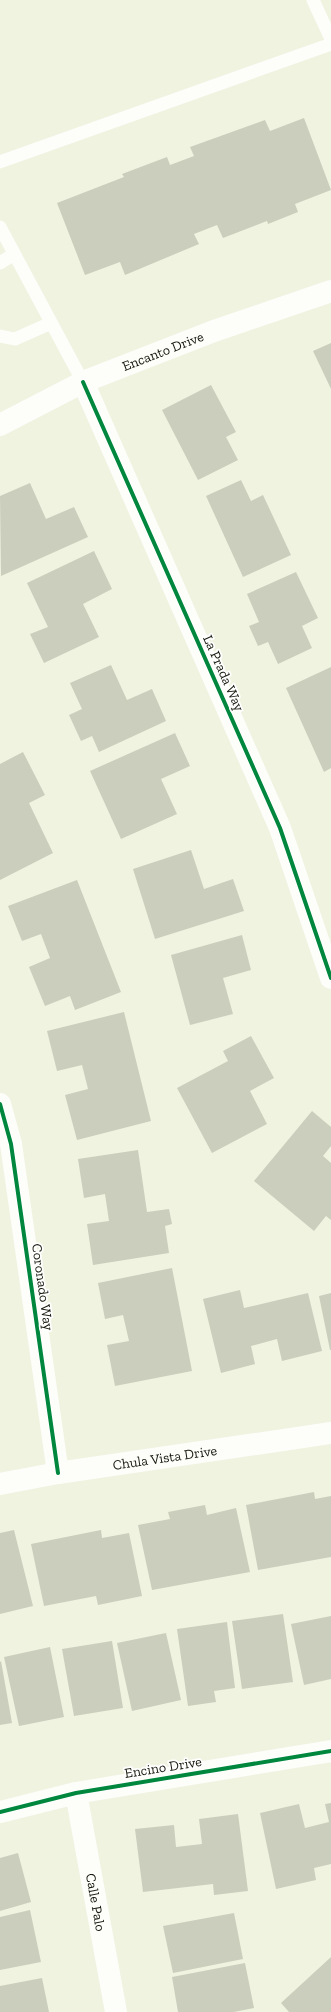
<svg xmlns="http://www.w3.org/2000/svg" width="331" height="2012" viewBox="0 0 331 2012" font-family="'Zilla Slab',serif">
<rect width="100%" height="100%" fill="#eff3e0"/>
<!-- building -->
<path fill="#cbcebc" d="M 304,118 L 331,190 L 295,204 L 298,212 L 268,224 L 267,221 L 223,238 L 217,225 L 194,234 L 199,244 L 125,275 L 120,262 L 85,275 L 57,203 L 124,177 L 122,174 L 167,157 L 170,165 L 194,156 L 190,147 L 265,120 L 270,131 Z
M 331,343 L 331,389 L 313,351 Z
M 211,385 L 236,432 L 226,437 L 238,460 L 198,480 L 162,410 Z
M 241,480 L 251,501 L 263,495 L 291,555 L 243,577 L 206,496 Z
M 30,483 L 46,519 L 74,507 L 88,537 L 1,576 L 0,496 Z
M 94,551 L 112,589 L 83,604 L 99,637 L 44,663 L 30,634 L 48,627 L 27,583 Z
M 296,572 L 318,618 L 302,626 L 312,648 L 278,664 L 268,642 L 258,646 L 249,626 L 259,622 L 247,594 Z
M 111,665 L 127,700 L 152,689 L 166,721 L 99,752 L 92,736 L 81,741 L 69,715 L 82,709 L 70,683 Z
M 331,667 L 331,768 L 324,772 L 286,688 Z
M 175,733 L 190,766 L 161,779 L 177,814 L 121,839 L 90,771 Z
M 23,752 L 45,795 L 29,803 L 53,853 L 0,880 L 0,764 Z
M 191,850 L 204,889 L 233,879 L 244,911 L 155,939 L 133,869 Z
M 77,880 L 121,992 L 75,1010 L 70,996 L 45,1006 L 29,967 L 50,958 L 41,934 L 22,941 L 8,906 Z
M 242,935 L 251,970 L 223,978 L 233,1014 L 190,1025 L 171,955 Z
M 124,1012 L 151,1121 L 77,1140 L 65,1095 L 88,1089 L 82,1065 L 57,1071 L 47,1031 Z
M 251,1036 L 274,1078 L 250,1091 L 267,1124 L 212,1153 L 177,1088 L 228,1061 L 223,1051 Z
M 312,1111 L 331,1127 L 331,1146 L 323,1156 L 331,1163 L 331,1220 L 326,1216 L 314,1231 L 254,1181 Z
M 138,1150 L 147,1212 L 169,1209 L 172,1224 L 165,1226 L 169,1253 L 93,1265 L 87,1224 L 109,1221 L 105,1194 L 84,1198 L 78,1159 Z
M 172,1268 L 192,1371 L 115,1386 L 107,1345 L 129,1341 L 123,1315 L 105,1319 L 98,1283 Z
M 240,1290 L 244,1308 L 308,1293 L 322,1351 L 282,1361 L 277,1339 L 251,1346 L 255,1364 L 221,1373 L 203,1299 Z
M 331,1293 L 331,1350 L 330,1350 L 319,1296 Z
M 314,1492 L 315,1499 L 331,1496 L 331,1557 L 258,1570 L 246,1505 Z
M 205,1505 L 207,1515 L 236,1508 L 250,1572 L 152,1590 L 138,1525 L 170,1519 L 168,1512 Z
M 14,1530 L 33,1606 L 0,1614 L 0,1533 Z
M 101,1530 L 102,1538 L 129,1533 L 142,1596 L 98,1605 L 96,1596 L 44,1606 L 31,1544 Z
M 283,1614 L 293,1682 L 242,1689 L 232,1621 Z
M 331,1616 L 331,1679 L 304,1685 L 291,1624 Z
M 227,1622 L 235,1688 L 214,1691 L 216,1702 L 188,1706 L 177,1629 Z
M 166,1633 L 181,1700 L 132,1711 L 117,1643 Z
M 112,1641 L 123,1708 L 74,1716 L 62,1649 Z
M 50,1647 L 64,1717 L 19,1726 L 4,1657 Z
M 1,1661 L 12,1723 L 0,1725 L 0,1662 Z
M 331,1803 L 331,1864 L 314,1868 L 316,1880 L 276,1889 L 260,1813 L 299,1804 L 305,1828 L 329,1822 L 325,1804 Z
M 238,1814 L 248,1891 L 214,1895 L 213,1884 L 143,1892 L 135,1829 L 174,1825 L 176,1847 L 202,1844 L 199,1819 Z
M 18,1853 L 31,1902 L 0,1911 L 0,1858 Z
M 30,1910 L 41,1962 L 0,1970 L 0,1917 Z
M 234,1913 L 243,1959 L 173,1973 L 163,1926 Z
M 331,1957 L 331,2012 L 289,2012 L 281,2003 Z
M 245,1963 L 254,2008 L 234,2012 L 178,2012 L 172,1977 Z
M 42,1978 L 49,2012 L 0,2012 L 0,1986 Z"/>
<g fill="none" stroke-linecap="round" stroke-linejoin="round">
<!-- lane -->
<path stroke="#fdfdfa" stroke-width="13" d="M 313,0 L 331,39
M 0,162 L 331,44
M 0,227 L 83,382
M 0,263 L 14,254
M 0,336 L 15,339 L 51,323"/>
<!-- street -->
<g stroke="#fdfdfa" stroke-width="22">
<path d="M 83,382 L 280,828 L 331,978"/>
<path id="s1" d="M 0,425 L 83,382 L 214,331 L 331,291"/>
<path d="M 0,1104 L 11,1144 L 58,1473"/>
<path id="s2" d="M 0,1484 L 58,1473 L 331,1433"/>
<path id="s3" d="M 76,1793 L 116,2012"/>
<path d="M 0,1812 L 76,1793 L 331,1751"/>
</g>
<!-- cycleway casing -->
<g stroke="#fff" stroke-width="6">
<path id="cycleway" d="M 83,382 L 280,828 L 331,978
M 0,1104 L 11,1144 L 58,1473
M 0,1812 L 76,1793 L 331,1751"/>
</g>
<!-- cycleway -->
<use href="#cycleway" stroke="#00873e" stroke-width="4"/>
</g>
<g text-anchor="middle" stroke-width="3.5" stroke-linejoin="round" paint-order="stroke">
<!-- street labels -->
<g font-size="14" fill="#15180c" stroke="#fff">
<text dy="5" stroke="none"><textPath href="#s1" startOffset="179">Encanto Drive</textPath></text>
<text transform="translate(224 673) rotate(66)" y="5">La Prada Way</text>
<text transform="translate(43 1287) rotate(82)" y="5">Coronado Way</text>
<text dy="5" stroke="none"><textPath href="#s2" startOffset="167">Chula Vista Drive</textPath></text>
<text transform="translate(163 1767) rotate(-9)" y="5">Encino Drive</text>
<text dy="5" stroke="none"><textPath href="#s3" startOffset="111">Calle Palo</textPath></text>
</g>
</g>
</svg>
